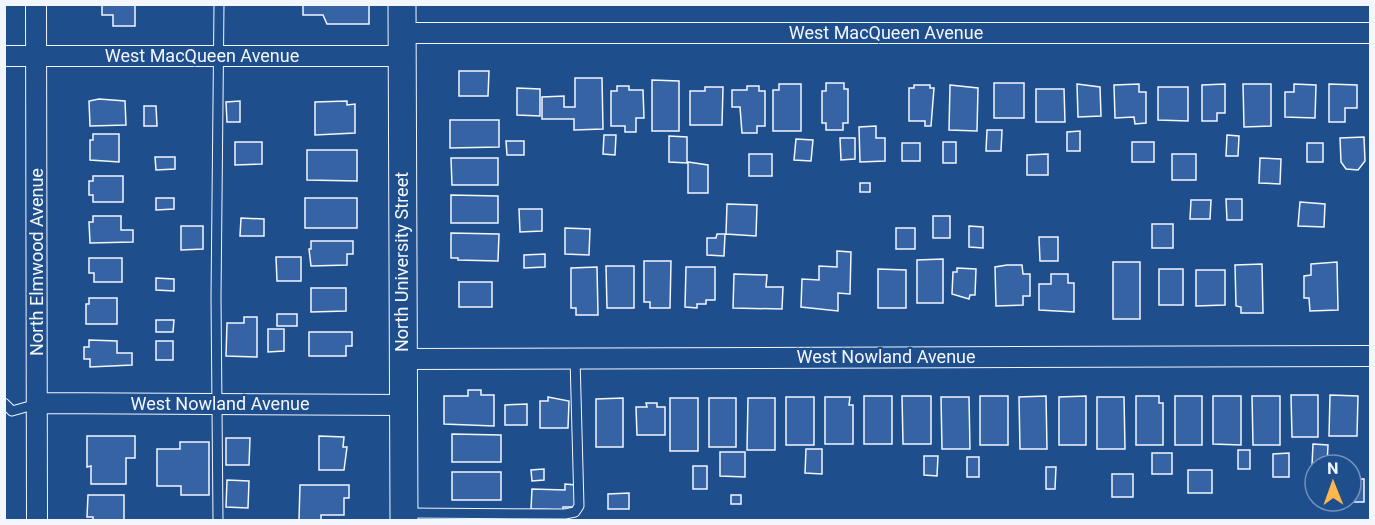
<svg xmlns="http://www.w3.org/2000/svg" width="1375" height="525" viewBox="0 0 1375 525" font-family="Roboto,sans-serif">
<rect width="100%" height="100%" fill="#1f4e8c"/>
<!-- building -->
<path fill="#3563a3" stroke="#f2f6ff" stroke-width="1.5" d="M 102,4 L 135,4 L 135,26 L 113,26 L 113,15 L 102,15 Z
M 303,4 L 369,4 L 369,24 L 327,24 L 323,15 L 303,15 Z
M 459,71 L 489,71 L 488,96 L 459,96 Z
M 575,78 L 602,78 L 603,129 L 574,130 L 574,119 L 542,119 L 542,97 L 564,96 L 564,107 L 575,107 Z
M 652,80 L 679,81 L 679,131 L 652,131 Z
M 826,83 L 844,83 L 844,89 L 848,89 L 848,123 L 843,123 L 843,130 L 826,130 L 826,123 L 822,123 L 822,91 L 826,91 Z
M 994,83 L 1024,83 L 1024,118 L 994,118 Z
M 779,84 L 801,84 L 801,131 L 773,131 L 773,90 L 779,90 Z
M 1077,84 L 1100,87 L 1101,116 L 1078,117 Z
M 1139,84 L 1139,92 L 1146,92 L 1146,123 L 1135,124 L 1134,117 L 1115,118 L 1114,85 Z
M 1225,84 L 1225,113 L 1217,113 L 1217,121 L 1202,121 L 1202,85 Z
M 1243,84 L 1271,84 L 1271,126 L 1244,127 Z
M 1294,84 L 1316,85 L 1315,118 L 1285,117 L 1285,92 L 1294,92 Z
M 1329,84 L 1357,85 L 1357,108 L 1345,108 L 1345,122 L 1329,122 Z
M 914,85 L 930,85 L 930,88 L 934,88 L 931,126 L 925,126 L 925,121 L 909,121 L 909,88 L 914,88 Z
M 950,85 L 978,88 L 977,131 L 949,130 Z
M 617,86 L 629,86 L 629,90 L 643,90 L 644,118 L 636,118 L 636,132 L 625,132 L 625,126 L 611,126 L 611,91 L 617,91 Z
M 747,86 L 759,86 L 759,91 L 765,91 L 765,126 L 757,126 L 757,133 L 742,133 L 740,107 L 732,107 L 732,90 L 747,90 Z
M 705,87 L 723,87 L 722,125 L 690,125 L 690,91 L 705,91 Z
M 1158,87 L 1188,87 L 1188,121 L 1158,120 Z
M 517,88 L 540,89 L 540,116 L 517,115 Z
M 1036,89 L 1064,89 L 1065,122 L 1036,122 Z
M 99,99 L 125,101 L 126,125 L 90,126 L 89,101 Z
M 240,101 L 240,122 L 227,122 L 226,102 Z
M 347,101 L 347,105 L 355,104 L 355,133 L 315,135 L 315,102 Z
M 144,106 L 156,106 L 157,126 L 144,126 Z
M 450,120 L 499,120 L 499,147 L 450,148 Z
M 876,126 L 876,138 L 885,138 L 885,161 L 860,162 L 859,127 Z
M 987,130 L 1002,130 L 1001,151 L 986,151 Z
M 1080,131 L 1080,151 L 1067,151 L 1067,132 Z
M 93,134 L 119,134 L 119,162 L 90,160 L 90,140 L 93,140 Z
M 604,135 L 616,135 L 615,155 L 603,154 Z
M 1227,135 L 1239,136 L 1238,156 L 1226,156 Z
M 669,136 L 687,137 L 687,163 L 669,162 Z
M 1364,137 L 1365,161 L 1358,170 L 1346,169 L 1341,162 L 1340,138 Z
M 840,138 L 855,138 L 855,159 L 841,160 Z
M 796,139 L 813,140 L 811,161 L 794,160 Z
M 506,141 L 524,141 L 524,155 L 507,155 Z
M 235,142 L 262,142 L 262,164 L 235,165 Z
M 943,142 L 956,142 L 956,163 L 943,163 Z
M 1132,142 L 1154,142 L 1154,162 L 1132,162 Z
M 902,143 L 920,143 L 920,161 L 902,161 Z
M 1307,143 L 1323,143 L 1323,162 L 1307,162 Z
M 307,150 L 357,150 L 357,181 L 307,180 Z
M 749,154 L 772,154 L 772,176 L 749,176 Z
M 1048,154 L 1048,175 L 1027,175 L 1027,155 Z
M 1172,154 L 1196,154 L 1196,180 L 1172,180 Z
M 155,157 L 175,157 L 175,169 L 156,170 Z
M 451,158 L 498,158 L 498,185 L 452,185 Z
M 1260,158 L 1281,159 L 1280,184 L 1259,183 Z
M 688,162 L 708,165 L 708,193 L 688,193 Z
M 93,176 L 123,176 L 123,202 L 93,202 L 93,195 L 89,195 L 89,181 L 93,181 Z
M 860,183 L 870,183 L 870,192 L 860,192 Z
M 451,195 L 498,196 L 498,223 L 451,223 Z
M 156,198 L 174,198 L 174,209 L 156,210 Z
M 305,198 L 357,198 L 357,228 L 305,228 Z
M 1226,199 L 1242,199 L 1242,220 L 1227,220 Z
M 1191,200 L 1211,200 L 1210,219 L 1190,219 Z
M 1300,202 L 1325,204 L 1324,227 L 1298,226 Z
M 727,204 L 757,205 L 756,236 L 726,234 Z
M 519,209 L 542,209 L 542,231 L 520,232 Z
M 93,216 L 121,216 L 121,230 L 133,230 L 133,242 L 90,243 L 89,222 L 93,222 Z
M 933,216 L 950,216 L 950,238 L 933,238 Z
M 241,218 L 264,219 L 264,236 L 240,236 Z
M 1152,224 L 1173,224 L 1173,248 L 1152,248 Z
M 181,226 L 203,226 L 203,249 L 181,250 Z
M 969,226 L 983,227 L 983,248 L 969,247 Z
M 565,228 L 590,229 L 589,255 L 565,254 Z
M 896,228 L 915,228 L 915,249 L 896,249 Z
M 451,233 L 499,234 L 498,261 L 458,260 L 458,258 L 451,258 Z
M 717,234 L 725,234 L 724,256 L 707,255 L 707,238 L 716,238 Z
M 1039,237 L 1058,237 L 1058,261 L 1040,261 Z
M 311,241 L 353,241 L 353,254 L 347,254 L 347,265 L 311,266 L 309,249 L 311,249 Z
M 837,251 L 851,252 L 850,294 L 838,293 L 838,311 L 801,307 L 802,279 L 819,280 L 819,266 L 837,267 Z
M 545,254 L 545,267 L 524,268 L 524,255 Z
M 276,257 L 301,257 L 301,281 L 277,281 Z
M 89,258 L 122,258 L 122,282 L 94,282 L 94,273 L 89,273 Z
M 943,259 L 943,303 L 917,303 L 917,260 Z
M 644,261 L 671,261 L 670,308 L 650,308 L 650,302 L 644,302 Z
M 1113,262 L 1140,262 L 1140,319 L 1113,319 Z
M 1337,262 L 1338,310 L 1310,311 L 1309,298 L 1304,298 L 1304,276 L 1311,275 L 1311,264 Z
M 1262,264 L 1263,313 L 1241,313 L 1241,307 L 1236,306 L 1235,265 Z
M 1007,265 L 1022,265 L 1023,274 L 1030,274 L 1030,296 L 1023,296 L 1023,305 L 996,306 L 995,267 Z
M 606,266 L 634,266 L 634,308 L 607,308 Z
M 597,267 L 598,315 L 576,315 L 576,308 L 571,308 L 571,268 Z
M 686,267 L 715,267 L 715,300 L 706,300 L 706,304 L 697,304 L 697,308 L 685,307 Z
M 957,268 L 976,269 L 975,295 L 970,295 L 969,299 L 952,294 L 953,272 L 957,272 Z
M 878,269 L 906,270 L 906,308 L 878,308 Z
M 1159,269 L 1183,269 L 1183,305 L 1159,305 Z
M 1196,270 L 1225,270 L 1225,305 L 1196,306 Z
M 734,274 L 767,275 L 766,287 L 783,287 L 782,309 L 733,308 Z
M 1051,274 L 1068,274 L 1068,283 L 1074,283 L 1074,312 L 1039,310 L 1039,284 L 1051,284 Z
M 156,278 L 174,279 L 174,291 L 156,290 Z
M 459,282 L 492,282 L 492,307 L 459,307 Z
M 311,288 L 346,288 L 346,311 L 311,312 Z
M 89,298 L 117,298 L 117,324 L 86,324 L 86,304 L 89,304 Z
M 277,314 L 297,314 L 297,326 L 277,326 Z
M 244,317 L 257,317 L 257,357 L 226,356 L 227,323 L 244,323 Z
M 156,320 L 174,320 L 173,332 L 156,332 Z
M 268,329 L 284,329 L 284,351 L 268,352 Z
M 309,332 L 352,332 L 352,346 L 346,346 L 346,356 L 309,356 Z
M 89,340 L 117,341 L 117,353 L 132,353 L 132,365 L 90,367 L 90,359 L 84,359 L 84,347 L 89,347 Z
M 156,341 L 173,341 L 173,360 L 156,360 Z
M 468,390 L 481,390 L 481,395 L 494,395 L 494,426 L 444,424 L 444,396 L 468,396 Z
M 1291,395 L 1318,395 L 1318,437 L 1292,437 Z
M 1330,395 L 1358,396 L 1357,436 L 1329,436 Z
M 864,396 L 892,396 L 892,444 L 864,444 Z
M 902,396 L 931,396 L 931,444 L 903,444 Z
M 980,396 L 1008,396 L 1008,445 L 980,445 Z
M 1046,396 L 1047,449 L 1020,449 L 1019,397 Z
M 1086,396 L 1086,445 L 1059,445 L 1059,397 Z
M 1136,396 L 1159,396 L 1159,403 L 1163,403 L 1163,445 L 1136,445 Z
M 1175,396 L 1202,396 L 1202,445 L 1175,445 Z
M 1213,396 L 1241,396 L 1241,445 L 1213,444 Z
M 1252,396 L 1280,396 L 1280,445 L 1253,445 Z
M 548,397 L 569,401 L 568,428 L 540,428 L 540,401 L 548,401 Z
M 786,397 L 814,397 L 814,445 L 786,445 Z
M 825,397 L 850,397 L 849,405 L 853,405 L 853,444 L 825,444 Z
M 941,397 L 969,397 L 970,449 L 942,449 Z
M 1097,397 L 1124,397 L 1125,449 L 1097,449 Z
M 623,398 L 623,447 L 596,447 L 596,399 Z
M 670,398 L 698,398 L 698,451 L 670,451 Z
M 709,398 L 736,398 L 736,447 L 709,447 Z
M 748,398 L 775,398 L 775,450 L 747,450 Z
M 646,403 L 657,403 L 657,407 L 665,407 L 665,435 L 637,435 L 636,407 L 647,407 Z
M 527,404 L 527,425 L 505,425 L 505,405 Z
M 452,434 L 501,435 L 501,462 L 452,462 Z
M 87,436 L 135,436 L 135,458 L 126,458 L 126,484 L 91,484 L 91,466 L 87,467 Z
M 319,436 L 344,437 L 343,447 L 347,447 L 344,470 L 319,470 Z
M 226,438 L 250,438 L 249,465 L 226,465 Z
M 180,442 L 209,442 L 209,495 L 181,495 L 181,486 L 157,486 L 157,449 L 180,449 Z
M 1313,444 L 1328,445 L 1327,465 L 1312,466 Z
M 806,449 L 822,449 L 822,474 L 805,473 Z
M 1238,450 L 1250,450 L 1250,469 L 1238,469 Z
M 720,452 L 745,452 L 745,477 L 720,476 Z
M 1152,453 L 1172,453 L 1172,474 L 1152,474 Z
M 1289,453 L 1289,477 L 1273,477 L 1273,454 Z
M 924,456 L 938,456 L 937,476 L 924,475 Z
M 967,457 L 979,457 L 979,477 L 967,477 Z
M 693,466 L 707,466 L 707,489 L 693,489 Z
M 1046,467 L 1056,467 L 1055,489 L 1046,489 Z
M 544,469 L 544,480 L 532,481 L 531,470 Z
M 1188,470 L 1212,470 L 1212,493 L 1188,493 Z
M 452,472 L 501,472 L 501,500 L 452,500 Z
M 1112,474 L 1133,474 L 1133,497 L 1112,497 Z
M 1351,479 L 1364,479 L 1364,502 L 1349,502 Z
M 227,480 L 249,481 L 248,508 L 226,507 Z
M 565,484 L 576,485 L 576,507 L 563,507 L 563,510 L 531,509 L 532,489 L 565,490 Z
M 300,485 L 349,485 L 349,498 L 344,498 L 344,515 L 321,515 L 321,520 L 299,520 Z
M 629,493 L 629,509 L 608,509 L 608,494 Z
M 88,495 L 124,495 L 124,520 L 93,520 L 93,517 L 87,517 Z
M 731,495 L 741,495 L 741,504 L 731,504 Z"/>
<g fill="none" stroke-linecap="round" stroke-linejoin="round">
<!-- service casing -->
<g stroke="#f2f6ff" stroke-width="11">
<path id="service" d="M 4,403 L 12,411 L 37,404
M 405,513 L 565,514 L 575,512 L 579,506 L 575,358
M 218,520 L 216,298 L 219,4"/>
</g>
<!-- minor casing -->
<g stroke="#f2f6ff" stroke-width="22">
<path id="minor" d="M 36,4 L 37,520
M 402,33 L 1370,33
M 4,56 L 400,56
M 402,359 L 1370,356
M 38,403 L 403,405"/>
</g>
<!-- secondary casing -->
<g stroke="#f2f6ff" stroke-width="29">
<path id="secondary" d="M 402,4 L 404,520"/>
</g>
<!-- service -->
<use href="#service" stroke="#1f4e8c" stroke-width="9"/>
<!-- minor -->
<use href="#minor" stroke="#1f4e8c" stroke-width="20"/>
<!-- secondary -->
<use href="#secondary" stroke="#1f4e8c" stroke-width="27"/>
</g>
<g text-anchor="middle" stroke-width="4.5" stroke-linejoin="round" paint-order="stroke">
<!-- street labels -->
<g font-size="18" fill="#f2f6ff" stroke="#1f4e8c">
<text x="886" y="39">West MacQueen Avenue</text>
<text x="202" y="62">West MacQueen Avenue</text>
<text transform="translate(37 262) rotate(-90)" y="6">North Elmwood Avenue</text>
<text transform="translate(402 262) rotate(-90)" y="6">North University Street</text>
<text x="886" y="363">West Nowland Avenue</text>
<text x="220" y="410">West Nowland Avenue</text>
</g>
</g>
<!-- border -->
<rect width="1375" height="525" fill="none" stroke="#f2f6ff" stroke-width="12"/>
<!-- north arrow -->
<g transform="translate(1333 483) rotate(359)"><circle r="28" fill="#1f4e8c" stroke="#7391ba" stroke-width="1.5"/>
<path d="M0-4.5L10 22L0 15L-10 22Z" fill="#ffb74d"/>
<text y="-9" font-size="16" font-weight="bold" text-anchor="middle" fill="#f2f6ff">N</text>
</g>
</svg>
